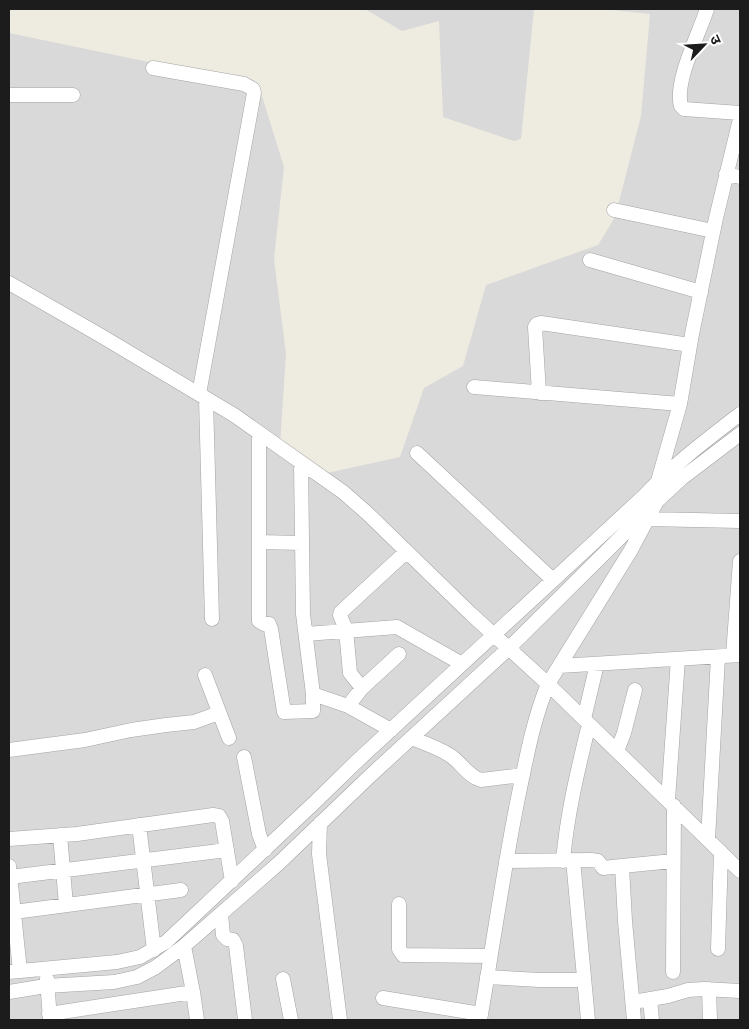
<svg xmlns="http://www.w3.org/2000/svg" width="749" height="1029" viewBox="0 0 749 1029" font-family="Overpass,'Noto Sans Devanagari',sans-serif">
<rect width="100%" height="100%" fill="#eeebe1"/>
<!-- residential -->
<path fill="#dad9d9" d="M 365,9 L 534,9 L 521,139 L 514,141 L 443,117 L 439,21 L 402,31 Z
M 603,9 L 740,9 L 740,1020 L 9,1020 L 9,33 L 245,82 L 261,93 L 284,167 L 274,259 L 286,354 L 280,445 L 327,473 L 400,457 L 424,388 L 463,366 L 486,285 L 598,245 L 615,217 L 641,116 L 650,14 Z"/>
<g fill="none" stroke-linecap="round" stroke-linejoin="round">
<!-- minor casing -->
<g stroke="#a3a3a3" stroke-width="15">
<path id="minor" d="M 707,9 C 699,34 674,82 681,106 L 684,109 L 740,113
M 153,68 L 244,84 L 253,89 L 254,93 L 199,394
M 9,95 L 73,95
M 726,174 L 740,177
M 614,210 L 713,231
M 590,260 L 701,292
M 9,283 L 98,334 L 234,415 L 343,492 L 367,513 L 471,614 L 548,684 L 740,871
M 474,387 L 680,404
M 539,393 L 535,327 L 537,324 L 541,323 L 690,345
M 206,399 L 212,619
M 259,433 L 259,621 L 264,624 L 269,624 L 271,629 L 284,712 L 313,711 L 313,694
M 417,453 L 553,580
M 301,463 L 303,614 L 313,694 L 348,706 L 391,730
M 647,519 L 740,521
M 259,542 L 302,543
M 306,634 L 397,627 L 462,664
M 733,655 L 740,561
M 559,666 L 740,655
M 205,675 L 229,738
M 362,688 L 399,654
M 348,706 L 362,688 L 350,673 L 346,630 L 340,615 L 341,612 L 406,552
M 584,719 L 597,664
M 411,738 C 424,743 439,748 451,756 C 461,763 469,777 481,780 L 523,775
M 9,750 L 85,740 L 131,730 L 166,725 L 194,722 L 219,713
M 617,751 L 624,733 L 635,690
M 244,757 L 259,834 L 265,850
M 668,800 L 678,659
M 320,823 L 319,854 L 340,1020
M 139,825 L 154,950
M 60,835 L 66,905
M 9,839 L 77,834 L 213,815 L 219,816 L 222,821 L 232,881
M 708,839 L 718,657
M 573,860 L 588,1020
M 506,861 L 591,860 L 598,861 L 603,868 L 622,866
M 563,861 C 567,814 578,769 589,724
M 9,866 L 20,971
M 10,877 L 227,850
M 399,904 L 399,949 L 403,955 L 490,956
M 14,912 L 181,890
M 221,914 L 223,935 L 227,939 L 233,940 L 236,946 L 245,1020
M 718,949 L 721,852
M 9,972 L 117,962 L 140,957 L 166,942 L 314,803 L 355,763 L 643,497 C 672,466 706,440 740,414
M 673,972 L 674,806
M 487,977 L 539,980 L 584,980
M 47,979 L 50,1020
M 283,979 L 291,1020
M 709,989 L 710,1020
M 9,992 L 46,986 L 114,982 L 137,977 L 156,967 L 184,946 L 279,863 L 371,775 L 509,648 L 657,501 L 682,478 L 740,434
M 193,992 L 197,1020
M 383,998 L 481,1014
M 650,999 L 652,1020
M 633,1002 L 668,996 L 688,990 L 704,989 L 740,991
M 49,1014 L 193,992 L 184,946
M 480,1020 C 493,946 503,872 518,798 C 526,760 533,720 548,684 L 631,550 L 657,501 L 658,481 L 680,404 L 692,334 L 716,218 L 740,119
M 634,1020 L 625,921 L 622,866 L 673,861"/>
</g>
<!-- minor -->
<use href="#minor" stroke="#fff" stroke-width="14"/>
</g>
<!-- border -->
<rect width="749" height="1029" fill="none" stroke="#1c1c1c" stroke-width="20"/>
<!-- north arrow -->
<g transform="translate(704 45) rotate(65)" stroke="#ffffff" stroke-width="4" paint-order="stroke">
<path d="M0-4L9 19L0 12L-9 19Z" fill="#1c1c1c"/>
<text y="-8" font-size="14" font-weight="bold" text-anchor="middle" fill="#1c1c1c">उ</text>
</g>
</svg>
